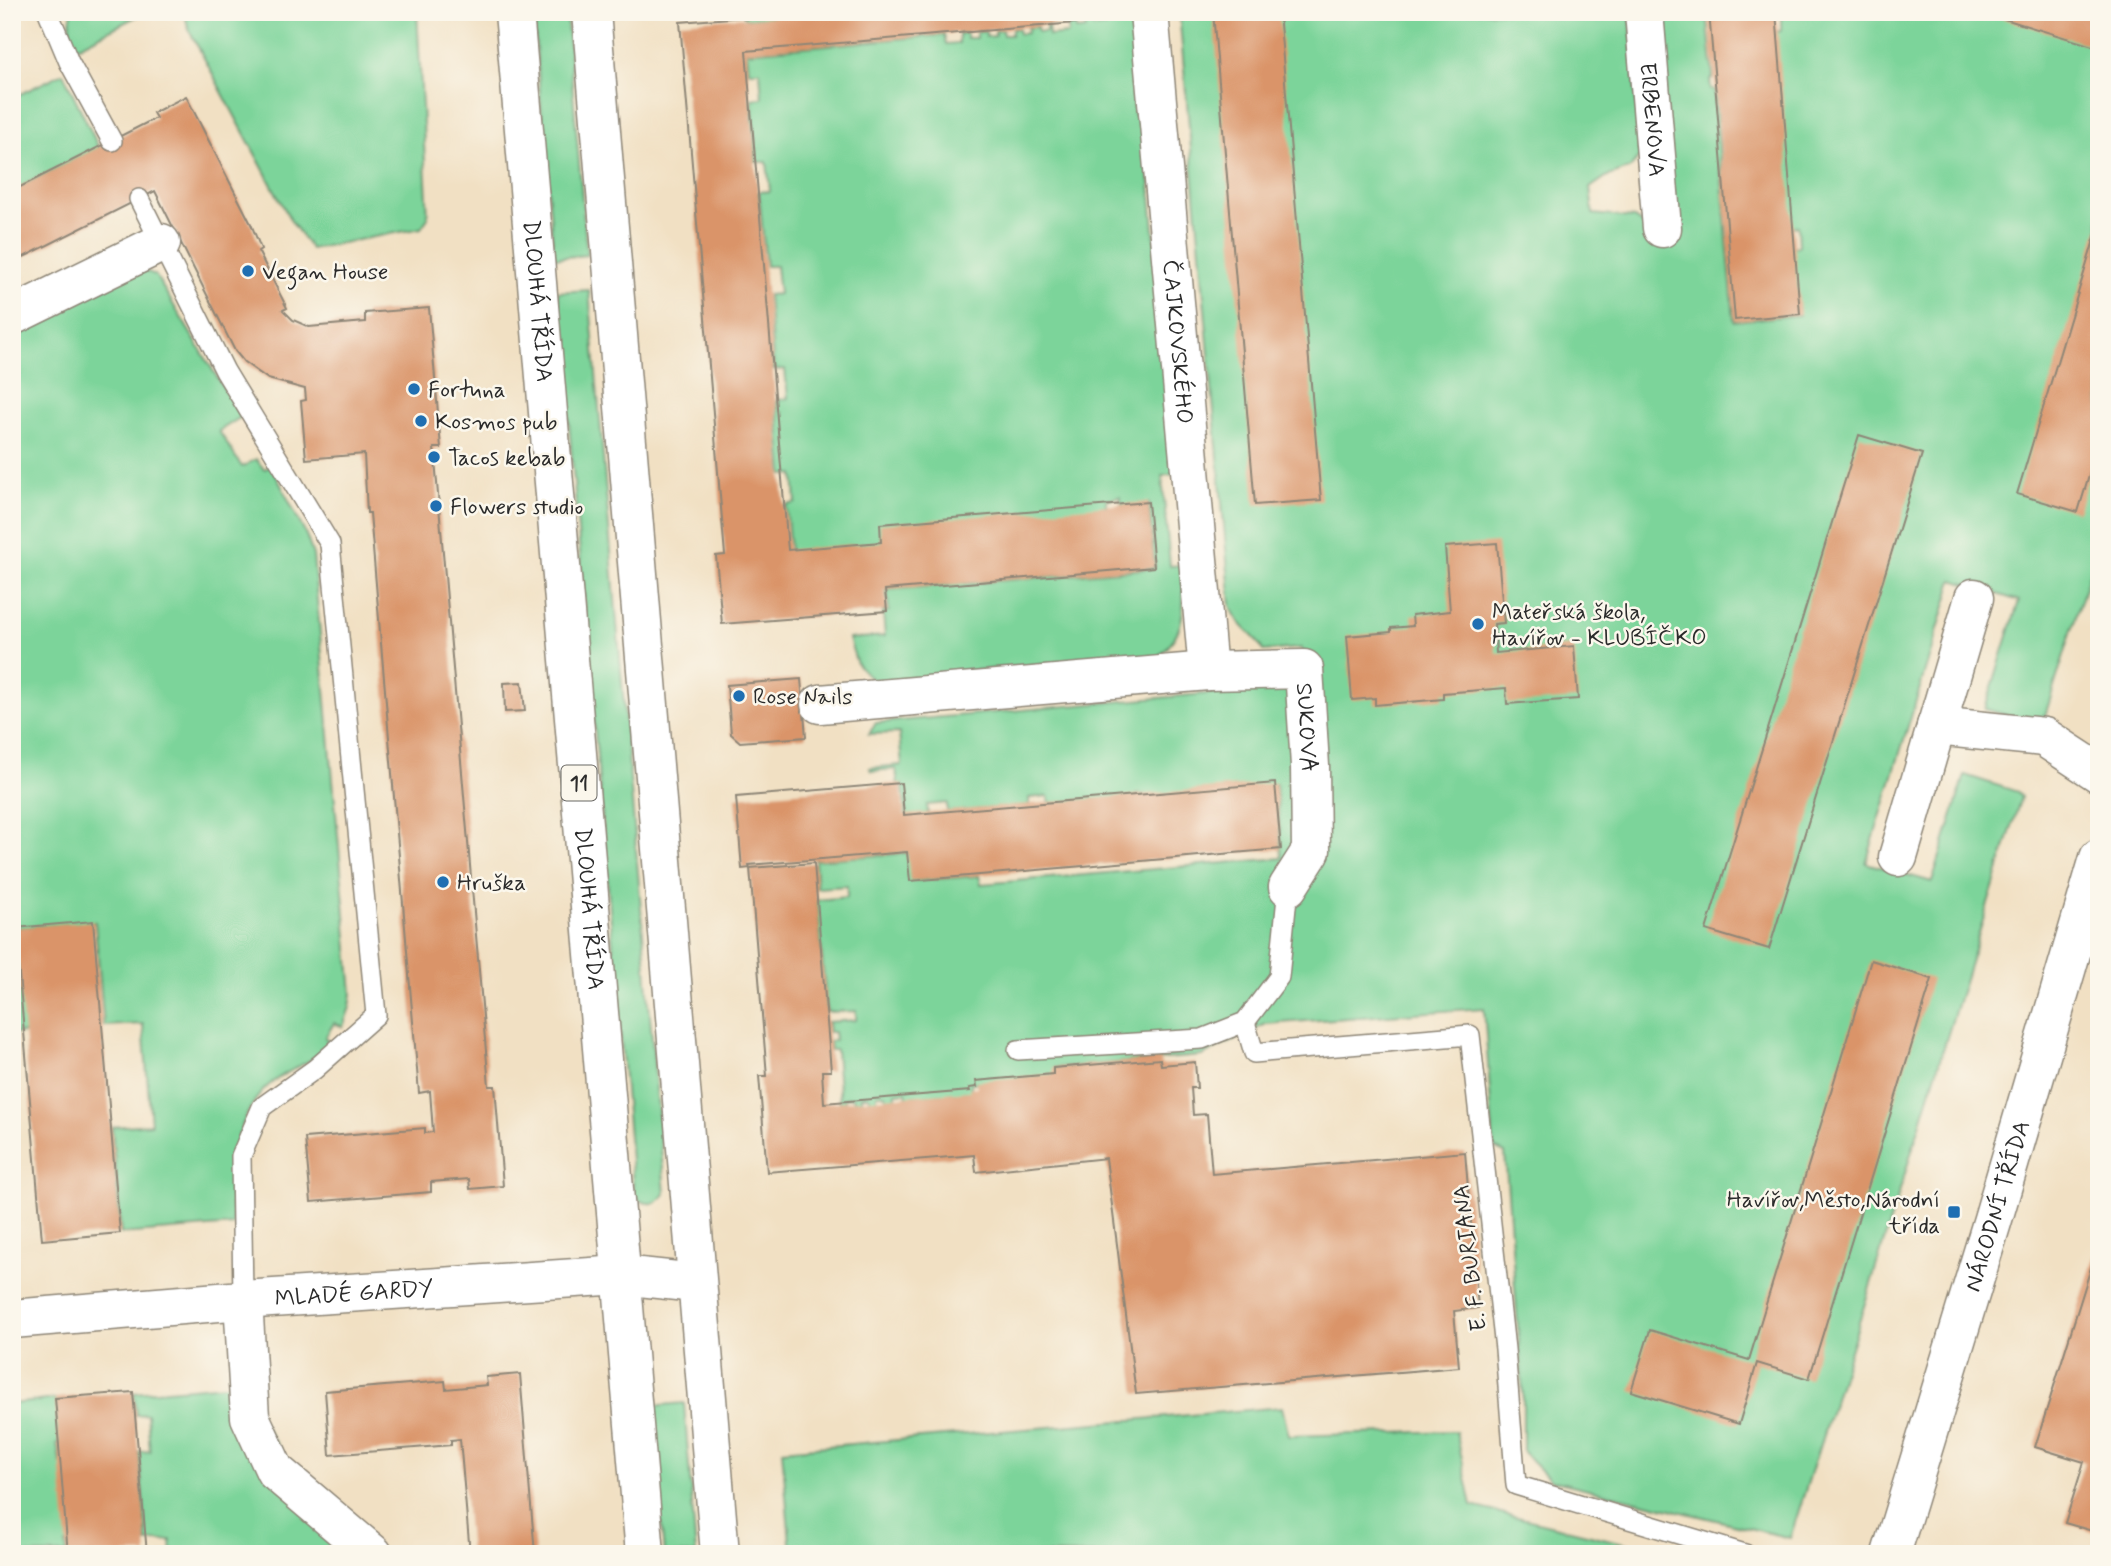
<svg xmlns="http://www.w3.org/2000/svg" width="2111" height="1566" viewBox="0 0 2111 1566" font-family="Mynerve,sans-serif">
<rect width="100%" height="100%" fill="#fbf7ec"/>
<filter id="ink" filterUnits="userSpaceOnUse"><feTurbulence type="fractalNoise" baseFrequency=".0143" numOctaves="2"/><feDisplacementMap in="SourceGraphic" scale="14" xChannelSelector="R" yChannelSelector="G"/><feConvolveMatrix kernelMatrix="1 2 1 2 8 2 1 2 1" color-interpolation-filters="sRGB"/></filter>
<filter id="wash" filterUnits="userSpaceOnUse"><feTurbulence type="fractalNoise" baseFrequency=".00686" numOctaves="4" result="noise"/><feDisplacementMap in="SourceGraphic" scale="28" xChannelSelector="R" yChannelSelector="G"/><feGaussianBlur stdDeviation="1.57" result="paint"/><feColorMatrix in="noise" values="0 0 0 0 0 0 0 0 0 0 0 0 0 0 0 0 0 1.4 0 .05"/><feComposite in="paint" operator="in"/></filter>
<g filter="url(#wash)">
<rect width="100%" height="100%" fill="#f1e0c3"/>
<!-- green -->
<path fill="#7bd49a" stroke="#538062" stroke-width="2" d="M 72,12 L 145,12 L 73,49 C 70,36 68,25 72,12 Z
M 188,12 L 417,12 L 428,218 L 421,228 L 311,249 L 291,221 L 189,30 L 185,15 Z
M 533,12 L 566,12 L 587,255 L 554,258 Z
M 743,12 L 790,12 L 790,16 L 745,19 Z
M 1111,12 L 1135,12 L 1142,93 L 1132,95 L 1134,114 L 1144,114 L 1175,474 L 1162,476 L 1170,566 L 1182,565 C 1184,607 1189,635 1151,662 L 1105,661 L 1104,659 L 956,672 L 949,680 L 874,682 L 857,664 L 849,639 L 885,636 L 883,612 L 889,611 L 887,590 L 1155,568 L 1149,503 L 1122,505 L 1120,497 L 1106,499 L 1106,506 L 883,543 L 790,551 L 786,505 L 796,503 L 794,474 L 783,475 L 777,400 L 788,398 L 785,369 L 774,370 L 768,295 L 779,294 L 776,266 L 766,266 L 759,192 L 770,191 L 767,162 L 756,162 L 752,99 L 762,98 L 760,71 L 749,71 L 747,52 L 944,35 L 946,44 L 959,43 L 959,34 L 967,33 L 967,38 L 976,38 L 976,32 L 986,32 L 986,37 L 995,36 L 995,31 L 1002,30 L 1003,35 L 1011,35 L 1012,29 L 1018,29 L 1019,34 L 1027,33 L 1027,28 L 1037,27 L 1038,32 L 1046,32 L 1046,26 L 1048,26 L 1049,36 L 1068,34 L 1068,24 L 1075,24 L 1076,30 L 1086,29 L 1085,23 L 1093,23 L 1093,28 L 1106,27 L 1105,21 L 1112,20 Z
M 1179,12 L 1630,12 L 1640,157 L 1629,169 L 1606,177 L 1590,188 L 1593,214 L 1634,218 L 1646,226 L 1650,12 L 1707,12 L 1713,78 L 1710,79 L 1711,90 L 1714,90 L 1734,321 L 1799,315 L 1793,247 L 1799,246 L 1798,226 L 1791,227 L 1775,32 L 1781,31 L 1781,13 L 1773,12 L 2099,12 L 2099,543 L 2043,722 L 2039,724 L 1985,709 L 2019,601 L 1953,580 L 1866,863 L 1932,882 L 1965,775 L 2018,792 L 2021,797 L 1857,1329 L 1790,1538 L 1551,1480 L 1523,1452 L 1523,1394 L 1505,1153 L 1494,1148 L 1484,1008 L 1266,1024 L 1202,1056 L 1054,1068 L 1054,1075 L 971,1083 L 971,1092 L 907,1097 L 906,1092 L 896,1093 L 896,1098 L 886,1099 L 885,1094 L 877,1094 L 877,1100 L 870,1100 L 869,1096 L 861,1096 L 861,1101 L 854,1102 L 853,1097 L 845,1098 L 845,1102 L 840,1103 L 836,1050 L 830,1050 L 829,1041 L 835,1040 L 834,1032 L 829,1032 L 828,1022 L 856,1020 L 856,1011 L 827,1012 L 817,900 L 847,897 L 847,886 L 817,888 L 815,860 L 909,853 L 911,881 L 979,876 L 981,884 L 1282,858 L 1276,784 L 1148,795 L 1137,794 L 1136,796 L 1050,803 L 1048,796 L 1029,798 L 1029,805 L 947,812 L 947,803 L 927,805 L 928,814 L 906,816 L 903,784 L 898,784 L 896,769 L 871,771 L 870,768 L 902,765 L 899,733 L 869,734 L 876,723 L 1305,685 L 1302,648 L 1263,651 C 1255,632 1239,630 1231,606 Z
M 63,73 L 99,148 L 12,191 L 12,98 Z
M 142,269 L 155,275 L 159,281 L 241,417 L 219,431 L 242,467 L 256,459 L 264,469 L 270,467 L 263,455 L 265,453 L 306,535 L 313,555 L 352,993 L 350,1007 L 343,1027 L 334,1023 L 325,1038 L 332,1043 C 316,1061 293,1067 274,1081 C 233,1111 227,1179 233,1225 L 121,1234 L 112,1127 L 151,1124 L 143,1024 L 104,1026 L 95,922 L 17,928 L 20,971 L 18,971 L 19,991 L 22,991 L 26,1033 L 12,1034 L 12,330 Z
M 589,290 L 665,1194 C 656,1206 645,1206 634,1196 L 558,292 Z
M 236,1384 L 351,1554 L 172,1554 L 171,1540 L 147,1542 L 139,1452 L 150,1451 L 147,1414 L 136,1415 L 134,1393 Z
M 56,1399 L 60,1442 L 57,1443 L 60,1463 L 62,1463 L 69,1544 L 66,1544 L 67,1554 L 12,1554 L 12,1404 Z
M 684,1403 L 696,1554 L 664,1554 L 651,1406 Z
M 1282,1407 L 1289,1436 L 1456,1431 L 1472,1506 L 1668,1554 L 791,1554 L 782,1450 Z"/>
<g id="blocks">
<!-- building -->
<path fill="#da9469" d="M 789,12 L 1109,12 L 1110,20 L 746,51 L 788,550 L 881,542 L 880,524 L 1148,502 L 1154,567 L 885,590 L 887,611 L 722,624 L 716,556 L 725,555 L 680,22 L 743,17 L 743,19 L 789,15 Z
M 1213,12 L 1279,12 L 1321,500 L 1255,505 Z
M 1709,12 L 1776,12 L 1800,314 L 1735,320 Z
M 1986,12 L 2099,12 L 2099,48 L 1985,13 Z
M 186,96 L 251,224 L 261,249 L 258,251 L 287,308 L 283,310 L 293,320 L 309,327 L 365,322 L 365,313 L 429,308 L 441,448 L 434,448 L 489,1086 L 495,1086 L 503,1186 L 470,1189 L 469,1179 L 431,1182 L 431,1192 L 311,1202 L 305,1138 L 425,1128 L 425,1133 L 433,1132 L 430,1091 L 419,1093 L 370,513 L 367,513 L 364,454 L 306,459 L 301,401 L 306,400 L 305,389 L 268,379 L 244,362 L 235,351 L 155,191 L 12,263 L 12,191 L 156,118 L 153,113 Z
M 2098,227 L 2099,443 L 2078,512 L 2017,494 Z
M 1859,435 L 1922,454 L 1769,949 L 1706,930 Z
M 1497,543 L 1504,623 L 1494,624 L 1496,653 L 1574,646 L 1578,699 L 1507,704 L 1506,688 L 1443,693 L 1443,699 L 1375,705 L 1375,698 L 1352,700 L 1347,636 L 1391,632 L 1391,628 L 1413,626 L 1412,615 L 1450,611 L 1445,547 Z
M 801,679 L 806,737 L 740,742 L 731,734 L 727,685 Z
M 522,682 L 525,711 L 505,712 L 504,683 Z
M 901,783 L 904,815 L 1275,783 L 1281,849 L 910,881 L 907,852 L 749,865 L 750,868 L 814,863 L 831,1071 L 822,1071 L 824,1103 L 970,1091 L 969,1088 L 977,1087 L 976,1081 L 1053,1074 L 1053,1068 L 1160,1059 L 1161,1065 L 1195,1062 L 1197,1088 L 1191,1088 L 1193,1115 L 1207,1114 L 1212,1174 L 1465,1152 L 1478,1308 L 1454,1311 L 1459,1367 L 1136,1394 L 1106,1158 L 976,1172 L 974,1155 L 767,1172 L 759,1076 L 767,1076 L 750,868 L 742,869 L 736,797 Z
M 93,921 L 120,1233 L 42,1240 L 15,928 Z
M 1871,960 L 1932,979 L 1809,1379 L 1757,1363 L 1739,1424 L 1631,1391 L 1650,1330 L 1749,1360 Z
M 2098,1245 L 2099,1454 L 2095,1465 L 2099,1467 L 2099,1533 L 2065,1523 L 2084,1462 L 2035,1447 Z
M 520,1374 L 535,1554 L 470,1554 L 460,1439 L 451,1440 L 451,1445 L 330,1455 L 325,1391 L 445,1381 L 446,1389 L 487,1385 L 486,1377 Z
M 133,1392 L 147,1554 L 68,1554 L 55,1398 Z"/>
</g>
</g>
<g filter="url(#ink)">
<use href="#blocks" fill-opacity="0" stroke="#8e8677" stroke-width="2"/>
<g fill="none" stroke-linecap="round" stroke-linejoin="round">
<!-- lane casing -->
<g stroke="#8e8677" stroke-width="22">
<path id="lane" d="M 48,12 L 69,62 L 112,141
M 139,199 L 225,371 L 330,544 L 376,1015 L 315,1069 L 262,1107 L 241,1156 L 243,1300
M 1245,1022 L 1254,1053 L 1470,1035 L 1505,1349 L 1516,1485 L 1745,1554
M 1018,1050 L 1202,1039 L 1245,1022 L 1279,977 L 1288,887"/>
</g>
<!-- street casing -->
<g stroke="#8e8677" stroke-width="41">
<g id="street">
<path id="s1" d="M 1149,12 L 1208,671"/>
<path id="s2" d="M 1644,12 L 1662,228"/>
<path d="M 12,316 L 161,243"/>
<path id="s3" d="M 820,704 L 1208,671 L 1304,669 L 1310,766 L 1311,851 L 1288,887"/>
<path d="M 1936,726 L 2044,737 L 2099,773"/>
<path d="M 1898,857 L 1974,598"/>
<path d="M 243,1300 L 250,1417 L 275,1471 L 373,1554"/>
<path id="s4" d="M 12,1319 L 243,1300 L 621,1275 L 696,1283"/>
<path id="s5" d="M 1891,1554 L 1993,1219 L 2099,858"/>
</g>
</g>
<!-- primary casing -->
<g stroke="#8e8677" stroke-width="41">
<g id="primary">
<path id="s6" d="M 514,12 L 645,1554"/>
<path d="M 591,12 L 720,1554"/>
</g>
</g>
<!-- lane -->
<use href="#lane" stroke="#fff" stroke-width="19"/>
<!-- street -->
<use href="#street" stroke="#fff" stroke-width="38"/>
<!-- primary -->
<use href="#primary" stroke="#fff" stroke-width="38"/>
</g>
</g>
<!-- markers -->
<g fill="#1f6fb2" stroke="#fbf7ec" stroke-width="2.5">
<circle cx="248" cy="271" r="7"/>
<circle cx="414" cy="389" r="7"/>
<circle cx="421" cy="421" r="7"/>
<circle cx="434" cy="457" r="7"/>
<circle cx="436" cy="506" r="7"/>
<circle cx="1478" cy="624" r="7"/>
<circle cx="739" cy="696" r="7"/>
<circle cx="443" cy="882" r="7"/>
<rect x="1947" y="1205" width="14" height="14" rx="3.5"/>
</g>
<g text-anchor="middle" stroke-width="5" stroke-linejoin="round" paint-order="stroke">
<!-- shield labels -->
<rect fill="#fbf7ec" stroke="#696865" stroke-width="2" x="561.5" y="765.5" width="35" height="35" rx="5"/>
<g font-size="21" font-weight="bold" fill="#2b2b2b">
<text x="579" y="790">11</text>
</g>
<!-- street labels -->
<g font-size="23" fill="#2b2b2b" stroke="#fbf7ec">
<text dy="8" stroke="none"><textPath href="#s2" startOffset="108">ERBENOVA</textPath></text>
<text dy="8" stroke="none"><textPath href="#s6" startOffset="290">DLOUHÁ TŘÍDA</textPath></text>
<text dy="8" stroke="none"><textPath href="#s1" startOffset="331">ČAJKOVSKÉHO</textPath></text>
<text dy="8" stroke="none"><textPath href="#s3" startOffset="544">SUKOVA</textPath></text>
<text dy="8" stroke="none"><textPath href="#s6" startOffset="900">DLOUHÁ TŘÍDA</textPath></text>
<text dy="8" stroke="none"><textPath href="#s5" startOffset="364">NÁRODNÍ TŘÍDA</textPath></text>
<text transform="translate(1469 1258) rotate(-97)" y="8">E. F. BURIANA</text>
<text dy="8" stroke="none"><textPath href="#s4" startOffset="343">MLADÉ GARDY</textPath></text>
</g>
<!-- poi labels -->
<g font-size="23" fill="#2b2b2b" stroke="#fbf7ec" text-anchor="start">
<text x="262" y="279">Vegan House</text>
<text x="428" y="397">Fortuna</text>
<text x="435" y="429">Kosmos pub</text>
<text x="448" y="465">Tacos kebab</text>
<text x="450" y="514">Flowers studio</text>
<text x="1492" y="619">Mateřská škola,<tspan x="1492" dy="26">Havířov - KLUBÍČKO</tspan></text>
<text x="753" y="704">Rose Nails</text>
<text x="457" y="890">Hruška</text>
<text x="1940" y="1207" text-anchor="end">Havířov,Město,Národní<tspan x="1940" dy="26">třída</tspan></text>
</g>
</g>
<!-- margin -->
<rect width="2111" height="1566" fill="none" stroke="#fbf7ec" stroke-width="42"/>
</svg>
